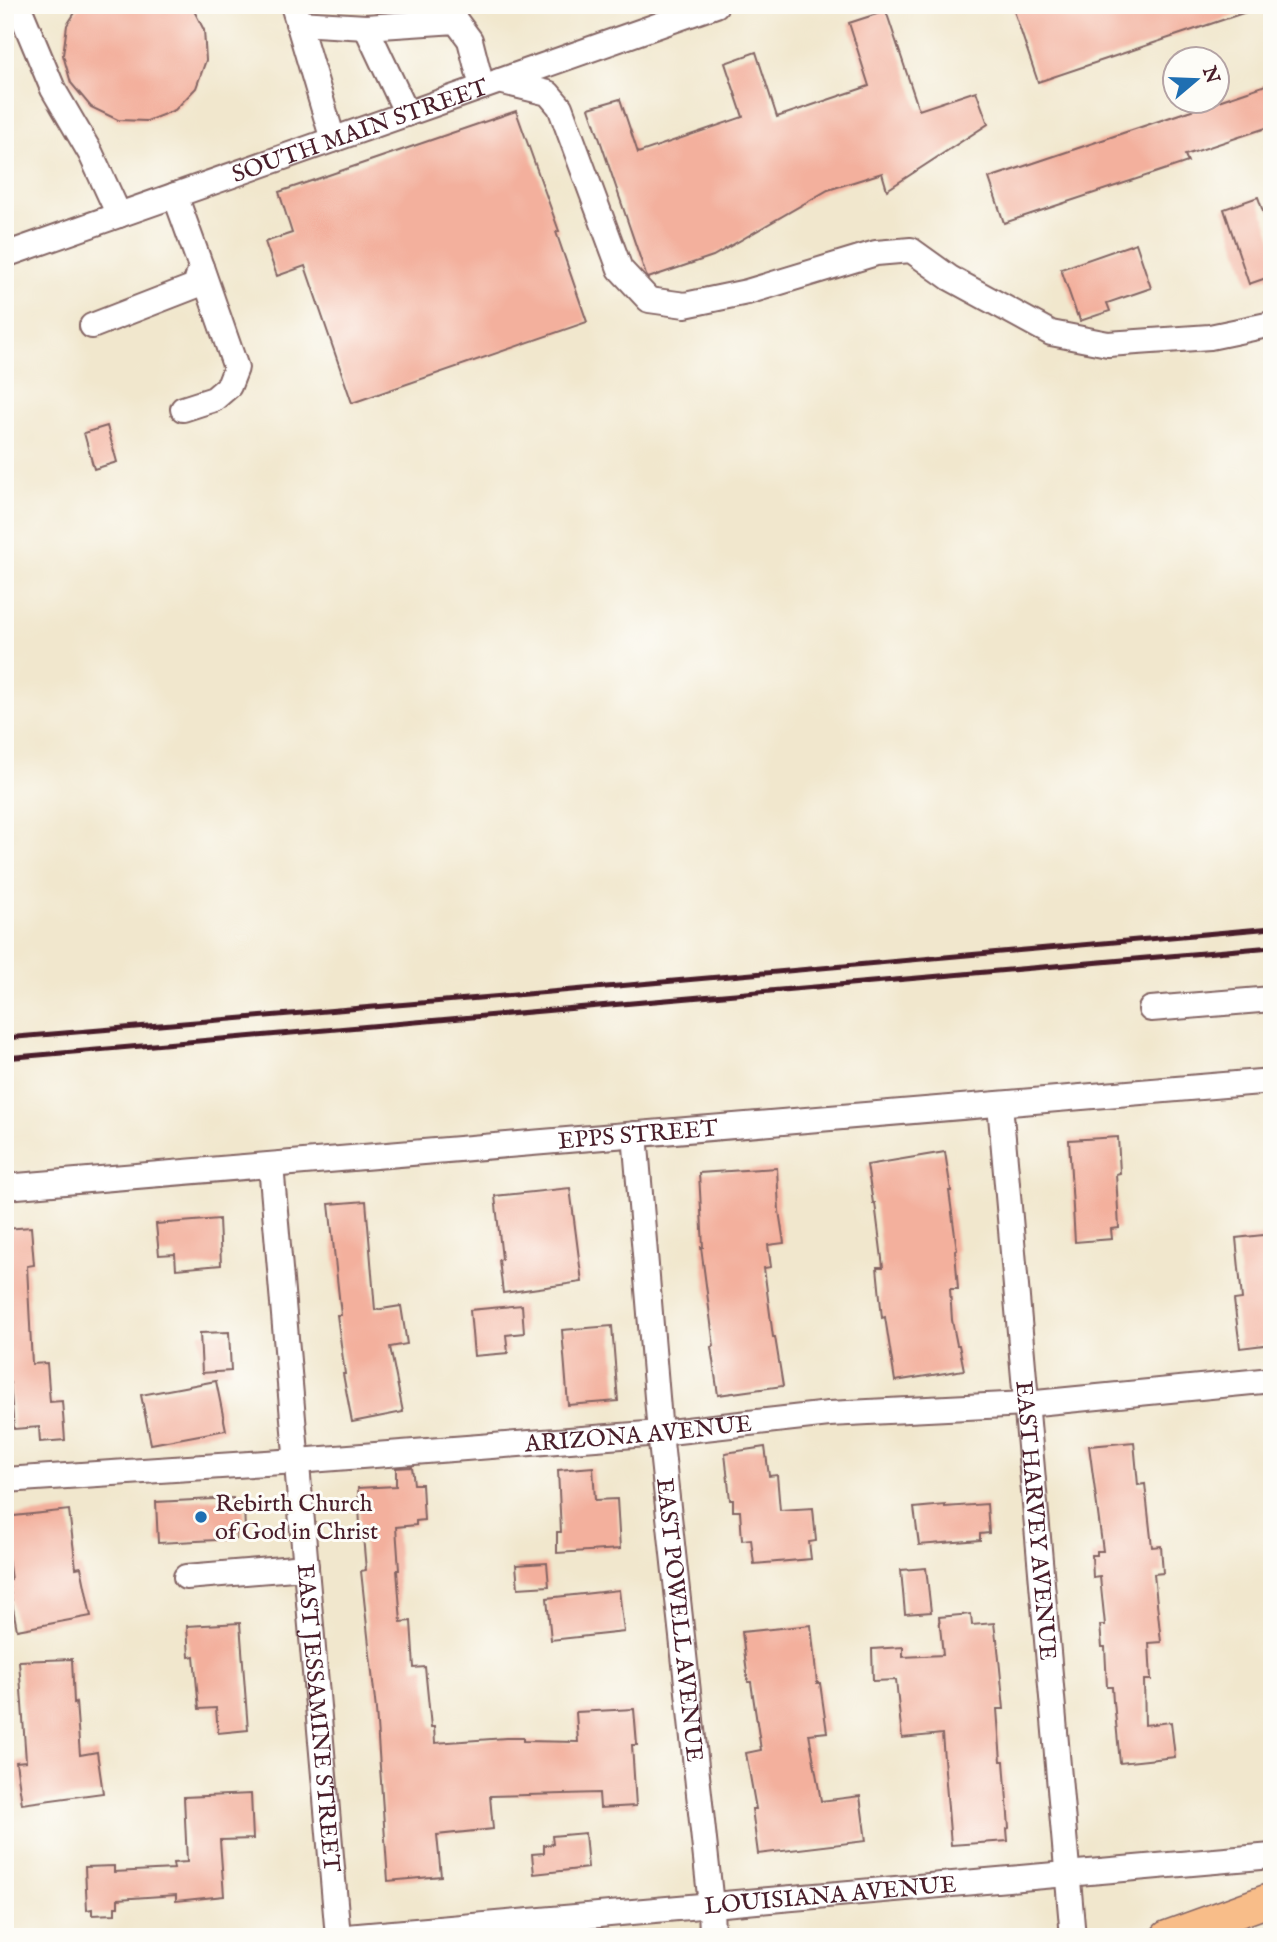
<svg xmlns="http://www.w3.org/2000/svg" width="1277" height="1942" viewBox="0 0 1277 1942" font-family="'IM FELL English',serif">
<rect width="100%" height="100%" fill="#fdfcf7"/>
<filter id="ink" filterUnits="userSpaceOnUse"><feTurbulence type="fractalNoise" baseFrequency=".0143" numOctaves="2"/><feDisplacementMap in="SourceGraphic" scale="14" xChannelSelector="R" yChannelSelector="G"/><feConvolveMatrix kernelMatrix="1 2 1 2 8 2 1 2 1" color-interpolation-filters="sRGB"/></filter>
<filter id="wash" filterUnits="userSpaceOnUse"><feTurbulence type="fractalNoise" baseFrequency=".00686" numOctaves="4" result="noise"/><feDisplacementMap in="SourceGraphic" scale="28" xChannelSelector="R" yChannelSelector="G"/><feGaussianBlur stdDeviation="1.57" result="paint"/><feColorMatrix in="noise" values="0 0 0 0 0 0 0 0 0 0 0 0 0 0 0 0 0 1.4 0 .05"/><feComposite in="paint" operator="in"/></filter>
<g filter="url(#wash)">
<rect width="100%" height="100%" fill="#f1e7cd"/>
<g id="blocks">
<!-- building -->
<path fill="#f3b09d" d="M 80,5 L 191,5 L 204,30 L 206,60 L 196,88 L 175,110 L 147,121 L 118,120 L 91,107 L 71,83 L 63,55 L 67,25 Z
M 1012,5 L 1254,5 L 1255,9 L 1038,82 Z
M 886,11 L 919,110 L 976,91 L 988,124 L 887,190 L 882,173 L 828,190 L 713,256 L 648,278 L 646,275 L 589,108 L 620,99 L 638,153 L 743,117 L 725,63 L 756,52 L 777,117 L 869,86 L 849,23 Z
M 1272,83 L 1272,126 L 1185,155 L 1188,162 L 1004,223 L 989,178 Z
M 516,111 L 559,231 L 556,232 L 587,322 L 352,403 L 305,266 L 277,276 L 265,242 L 292,233 L 279,192 Z
M 1258,197 L 1272,238 L 1272,276 L 1249,284 L 1224,209 Z
M 1136,243 L 1151,288 L 1107,303 L 1110,311 L 1080,321 L 1078,314 L 1077,315 L 1061,269 Z
M 107,426 L 117,462 L 94,469 L 84,433 Z
M 1118,1137 L 1120,1173 L 1116,1174 L 1119,1228 L 1111,1229 L 1112,1239 L 1075,1242 L 1069,1140 Z
M 945,1152 L 951,1191 L 949,1191 L 957,1250 L 955,1251 L 958,1289 L 950,1289 L 952,1320 L 957,1345 L 959,1345 L 964,1370 L 895,1381 L 885,1317 L 882,1318 L 877,1267 L 883,1267 L 875,1203 L 873,1203 L 867,1165 Z
M 777,1168 L 779,1211 L 784,1243 L 768,1245 L 771,1267 L 764,1268 L 773,1337 L 775,1337 L 783,1386 L 718,1395 L 711,1347 L 714,1346 L 701,1247 L 703,1247 L 699,1173 Z
M 570,1188 L 582,1282 L 503,1293 L 499,1260 L 502,1259 L 495,1196 Z
M 366,1201 L 375,1310 L 401,1306 L 407,1344 L 390,1347 L 403,1412 L 352,1422 L 343,1374 L 345,1374 L 337,1315 L 341,1315 L 329,1204 Z
M 219,1219 L 221,1265 L 176,1269 L 175,1254 L 159,1255 L 156,1224 Z
M 31,1227 L 34,1265 L 27,1266 L 32,1364 L 47,1363 L 50,1402 L 62,1401 L 65,1440 L 40,1442 L 39,1427 L 14,1429 L 10,1383 L 5,1384 L 5,1229 Z
M 1272,1234 L 1272,1344 L 1240,1348 L 1234,1300 L 1242,1299 L 1236,1238 Z
M 522,1305 L 524,1333 L 506,1335 L 508,1353 L 474,1356 L 470,1310 Z
M 612,1326 L 618,1401 L 568,1405 L 562,1330 Z
M 229,1332 L 231,1371 L 202,1373 L 200,1333 Z
M 216,1381 L 226,1430 L 151,1444 L 141,1395 Z
M 1134,1442 L 1138,1485 L 1145,1484 L 1152,1547 L 1161,1546 L 1163,1573 L 1154,1574 L 1161,1642 L 1149,1643 L 1151,1680 L 1144,1680 L 1145,1725 L 1171,1722 L 1175,1757 L 1120,1763 L 1114,1702 L 1113,1702 L 1112,1687 L 1107,1687 L 1105,1647 L 1102,1647 L 1100,1625 L 1105,1625 L 1100,1577 L 1093,1578 L 1092,1555 L 1097,1555 L 1097,1551 L 1103,1551 L 1089,1446 Z
M 765,1447 L 769,1476 L 777,1475 L 780,1510 L 813,1508 L 816,1541 L 809,1542 L 811,1559 L 754,1564 L 751,1539 L 742,1540 L 740,1511 L 733,1511 L 733,1500 L 730,1500 L 725,1453 Z
M 412,1467 L 414,1484 L 422,1484 L 424,1520 L 416,1521 L 416,1525 L 396,1527 L 399,1570 L 397,1570 L 401,1622 L 411,1621 L 414,1668 L 425,1667 L 431,1727 L 434,1727 L 435,1743 L 506,1738 L 523,1738 L 523,1741 L 578,1742 L 576,1712 L 634,1709 L 637,1745 L 632,1745 L 636,1806 L 600,1808 L 599,1793 L 490,1796 L 493,1829 L 437,1835 L 441,1876 L 388,1881 L 376,1710 L 361,1571 L 366,1570 L 362,1525 L 360,1525 L 358,1488 L 396,1486 L 396,1468 Z
M 593,1467 L 595,1500 L 617,1499 L 620,1549 L 557,1553 L 557,1532 L 561,1532 L 558,1470 Z
M 233,1498 L 233,1505 L 244,1505 L 245,1531 L 236,1531 L 236,1539 L 158,1543 L 156,1502 Z
M 987,1504 L 989,1533 L 980,1534 L 980,1540 L 919,1545 L 914,1508 L 945,1505 L 945,1507 Z
M 69,1510 L 76,1568 L 81,1567 L 91,1616 L 17,1630 L 8,1581 L 11,1580 L 5,1536 L 5,1517 Z
M 547,1563 L 549,1586 L 518,1588 L 516,1565 Z
M 926,1568 L 931,1612 L 905,1614 L 901,1570 Z
M 619,1590 L 624,1632 L 551,1640 L 547,1598 Z
M 971,1614 L 972,1625 L 994,1623 L 996,1639 L 997,1639 L 1004,1709 L 997,1709 L 1001,1761 L 1004,1761 L 1009,1828 L 1007,1829 L 1008,1841 L 951,1845 L 942,1734 L 902,1738 L 896,1680 L 873,1681 L 872,1649 L 903,1647 L 903,1657 L 943,1655 L 939,1617 Z
M 240,1623 L 248,1730 L 218,1733 L 216,1708 L 199,1709 L 194,1656 L 189,1657 L 187,1626 Z
M 811,1625 L 817,1683 L 820,1683 L 827,1732 L 809,1734 L 821,1801 L 860,1796 L 866,1841 L 758,1854 L 752,1809 L 756,1809 L 746,1753 L 761,1750 L 751,1682 L 748,1682 L 742,1632 Z
M 72,1659 L 74,1703 L 76,1702 L 80,1755 L 97,1752 L 103,1793 L 22,1804 L 16,1762 L 26,1761 L 19,1661 Z
M 251,1794 L 253,1839 L 220,1840 L 224,1896 L 176,1901 L 176,1895 L 118,1899 L 118,1907 L 115,1907 L 115,1914 L 92,1915 L 92,1909 L 87,1910 L 85,1867 L 114,1866 L 114,1872 L 174,1869 L 173,1863 L 187,1862 L 184,1797 Z
M 585,1833 L 588,1868 L 534,1874 L 532,1854 L 544,1853 L 544,1845 L 553,1844 L 552,1836 Z"/>
</g>
</g>
<g filter="url(#ink)">
<use href="#blocks" fill-opacity="0" stroke="#846564" stroke-width="2"/>
<g fill="none" stroke-linecap="round" stroke-linejoin="round">
<!-- minor casing -->
<g stroke="#846564" stroke-width="28">
<g id="minor">
<path d="M 18,5 L 53,89 L 91,154 L 119,215"/>
<path d="M 293,5 L 333,140"/>
<path d="M 298,23 L 366,27 L 456,21 L 470,40 L 482,87"/>
<path d="M 366,27 L 407,114"/>
<path d="M 499,81 L 548,93 L 560,107 L 620,269 L 649,300 L 685,305 L 747,292 L 876,253 L 911,250 L 950,278 L 1051,333 L 1108,344 L 1210,337 L 1272,324"/>
<path id="s1" d="M 5,255 L 716,5"/>
<path d="M 92,326 L 195,286 L 201,267 L 175,195"/>
<path d="M 183,409 L 214,399 L 229,386 L 236,368 L 201,267"/>
<path d="M 1151,1009 L 1272,999"/>
<path id="s2" d="M 1000,1104 L 1073,1937"/>
<path id="s3" d="M 635,1134 L 660,1433 L 711,1905 L 712,1937"/>
<path id="s4" d="M 271,1165 L 338,1937"/>
<path id="s5" d="M 5,1187 L 1272,1081"/>
<path id="s6" d="M 5,1480 L 297,1461 L 660,1433 L 829,1414 L 1026,1404 L 1272,1380"/>
<path d="M 186,1577 L 306,1567"/>
<path id="s7" d="M 347,1937 L 1272,1856"/>
</g>
</g>
<!-- major casing -->
<g stroke="#846564" stroke-width="35">
<path id="major" d="M 1167,1937 L 1272,1899"/>
</g>
<!-- minor -->
<use href="#minor" stroke="#fff" stroke-width="24"/>
<!-- major -->
<use href="#major" stroke="#f8bd89" stroke-width="32"/>
<!-- rail -->
<path stroke="#4a1f2b" stroke-width="5" d="M 5,1038 L 550,992 L 1272,928
M 5,1058 L 1272,947"/>
</g>
</g>
<!-- markers -->
<circle fill="#1f6fb2" stroke="#fdfcf7" stroke-width="2.5" cx="201" cy="1517" r="7"/>
<g text-anchor="middle" stroke-width="6" stroke-linejoin="round" paint-order="stroke">
<!-- street labels -->
<g font-size="24" fill="#4a1f2b" stroke="#fdfcf7">
<text dy="8" stroke="none"><textPath href="#s1" startOffset="376">SOUTH MAIN STREET</textPath></text>
<text dy="8" stroke="none"><textPath href="#s5" startOffset="635">EPPS STREET</textPath></text>
<text dy="8" stroke="none"><textPath href="#s6" startOffset="635">ARIZONA AVENUE</textPath></text>
<text dy="8" stroke="none"><textPath href="#s2" startOffset="418">EAST HARVEY AVENUE</textPath></text>
<text dy="8" stroke="none"><textPath href="#s3" startOffset="488">EAST POWELL AVENUE</textPath></text>
<text dy="8" stroke="none"><textPath href="#s4" startOffset="555">EAST JESSAMINE STREET</textPath></text>
<text dy="8" stroke="none"><textPath href="#s7" startOffset="485">LOUISIANA AVENUE</textPath></text>
</g>
<!-- poi labels -->
<g font-size="24" fill="#4a1f2b" stroke="#fdfcf7" text-anchor="start">
<text x="215" y="1511">Rebirth Church<tspan x="215" dy="28">of God in Christ</tspan></text>
</g>
</g>
<!-- margin -->
<rect width="1277" height="1942" fill="none" stroke="#fdfcf7" stroke-width="28"/>
<!-- north arrow -->
<g transform="translate(1196 80) rotate(71)"><circle r="33" fill="#fdfcf7" stroke="#b5a4a5" stroke-width="2"/>
<path d="M0-5L12 26L0 18L-12 26Z" fill="#1f6fb2"/>
<text y="-10" font-size="19" font-weight="bold" text-anchor="middle" fill="#4a1f2b">N</text>
</g>
</svg>
